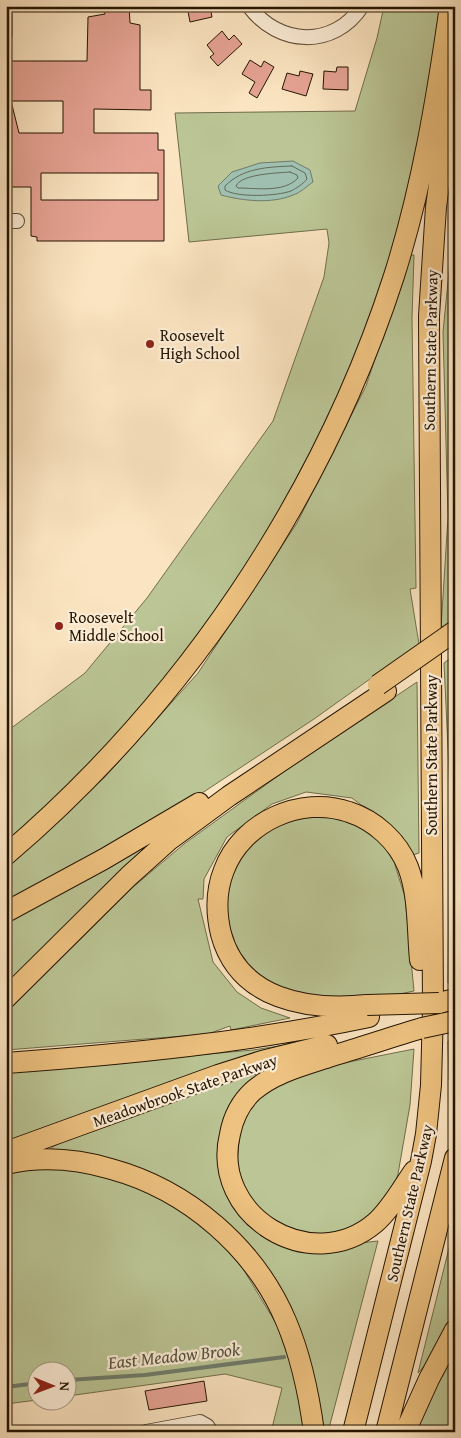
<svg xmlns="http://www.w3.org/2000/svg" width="461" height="1438" viewBox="0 0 461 1438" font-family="'Gentium Book Plus',serif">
<rect width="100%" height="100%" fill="#fbe4c1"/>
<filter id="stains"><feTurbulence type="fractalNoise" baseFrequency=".004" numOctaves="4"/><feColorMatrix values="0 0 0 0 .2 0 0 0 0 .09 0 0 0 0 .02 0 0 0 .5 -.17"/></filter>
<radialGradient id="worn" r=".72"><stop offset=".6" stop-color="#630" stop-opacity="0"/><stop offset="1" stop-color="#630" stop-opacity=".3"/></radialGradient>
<!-- green -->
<path fill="#bbc595" stroke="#706d4a" d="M 384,6 L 445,6 L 412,194 L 383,296 L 326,431 L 265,543 L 126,731 L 6,848 L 6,732 L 85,673 L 147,598 L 273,421 L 324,277 L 329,243 L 327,229 L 189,242 L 175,113 L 355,111 L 377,38 Z
M 455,212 L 455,618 L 441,628 L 448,517 L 443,332 Z
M 409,255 L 414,255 L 412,318 L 416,588 L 410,589 L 419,644 L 314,719 L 187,803 L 6,904 L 6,865 L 105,777 L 198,673 L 297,523 L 366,386 Z
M 455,655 L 455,982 L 448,983 L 450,791 L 444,663 Z
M 417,682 L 419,853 L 413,855 L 402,836 L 352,798 L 306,792 L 272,804 L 227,837 L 204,879 L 203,899 L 198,899 L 213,962 L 237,992 L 261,1008 L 290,1018 L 231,1030 L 230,1026 L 208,1034 L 6,1050 L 6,1013 L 132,888 L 184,844 L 282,773 Z
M 318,812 L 344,817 L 376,834 L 394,862 L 405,897 L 414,991 L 361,1002 L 269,989 L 239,960 L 225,919 L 228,878 L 245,851 L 281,821 Z
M 174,827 L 6,994 L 6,918 Z
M 317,1040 L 6,1145 L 6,1072 L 253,1050 Z
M 455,1040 L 455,1065 L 452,1080 L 449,1080 L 448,1041 Z
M 414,1049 L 410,1105 L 398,1174 L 391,1197 L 360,1227 L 324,1238 L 262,1221 L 240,1189 L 234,1145 L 247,1109 L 276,1084 L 303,1071 Z
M 274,1067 L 243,1093 L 234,1201 L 261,1236 L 303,1249 L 378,1241 L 328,1432 L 318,1432 L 288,1312 L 214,1216 L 42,1153 L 69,1138 L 224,1081 Z
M 36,1166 L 103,1175 L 155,1195 L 209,1230 L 242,1267 L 277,1325 L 296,1380 L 306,1432 L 271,1432 L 282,1388 L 225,1374 L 68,1396 L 68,1370 L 38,1370 L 37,1400 L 6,1404 L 6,1172 Z
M 455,1224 L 455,1318 L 433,1356 L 418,1373 Z
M 455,1342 L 455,1432 L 413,1432 Z"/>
<!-- water -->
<path fill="#9fbfb0" stroke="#6e7b6a" d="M 293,161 L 310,170 L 313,182 C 307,186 300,193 293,195 C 272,204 243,201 221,195 L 218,186 L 232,172 L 260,163 Z"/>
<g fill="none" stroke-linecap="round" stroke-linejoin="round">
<!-- shore -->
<path stroke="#626a58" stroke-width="1" d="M 292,166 L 305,173 L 307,179 C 304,183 297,188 291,191 C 277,196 238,198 225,190 L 225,186 C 243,168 267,167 292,166 Z
M 290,172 L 297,175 L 298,178 C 284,193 257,188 238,188 L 236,186 C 241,174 277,173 290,172 Z"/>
<!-- stream -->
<path stroke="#6e7b6a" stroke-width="4" d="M 68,1380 L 145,1375 L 284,1357
M 6,1387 L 38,1383"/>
</g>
<!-- building -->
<path fill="#e6a394" stroke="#251500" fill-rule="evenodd" d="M 106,6 L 129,6 L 130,23 L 140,25 L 140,90 L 151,90 L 151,110 L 94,109 L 94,133 L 158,133 L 158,150 L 164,150 L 164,241 L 37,241 L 37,237 L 31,236 L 31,187 L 6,187 L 6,14 L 12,14 L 12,37 L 8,37 L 8,61 L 87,61 L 88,17 L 105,14 L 104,8 ZM 11,101 L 63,101 L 63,133 L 19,133 ZM 41,173 L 158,173 L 158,200 L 41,200 Z
M 187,6 L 203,6 L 203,8 L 210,6 L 212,17 L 190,22 Z
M 222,31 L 229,40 L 234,35 L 242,44 L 218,66 L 210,57 L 214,54 L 207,45 Z
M 250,60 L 261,67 L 264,61 L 274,67 L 257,98 L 249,93 L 255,82 L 242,74 Z
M 337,67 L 348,67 L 348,90 L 323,89 L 324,71 L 336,72 Z
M 300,71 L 313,74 L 306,96 L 282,89 L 287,73 L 299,76 Z
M 204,1381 L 207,1401 L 149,1410 L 145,1391 Z"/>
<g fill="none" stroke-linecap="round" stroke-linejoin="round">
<!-- minor casing -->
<g stroke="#5a4930" stroke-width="16">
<path id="minor" d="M 249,6 C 278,46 334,49 362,6
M 6,221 L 17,221
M 146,1432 L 200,1422 L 207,1426 L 211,1432"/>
</g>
<!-- highway casing -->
<g stroke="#251500" stroke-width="22">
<path id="highway" d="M 6,855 C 184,703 322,499 394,276 C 422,188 437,97 450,6
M 6,912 L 104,859 L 199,803
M 6,998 L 129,876 L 168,841 L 229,796 L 386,691
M 439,1003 L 455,999
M 367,1005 C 308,1011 239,1000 221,934 C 216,913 216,890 224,870 C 242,822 301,795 349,812 C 374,820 398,841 408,867 C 419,896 417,929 420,960
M 6,1063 C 128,1054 250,1042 369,1017
M 6,1152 L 218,1075 L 262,1061 L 327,1045
M 6,1164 C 41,1156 77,1159 111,1169 C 188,1190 255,1248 286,1321 C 301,1356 309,1395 314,1432
M 414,1171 C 402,1188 391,1209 375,1223 C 311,1277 210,1216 230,1134 C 233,1118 240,1103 253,1091 C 275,1072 305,1065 332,1056 C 362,1047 392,1037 422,1028
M 353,1432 L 421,1161 L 426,1134 L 431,1085 L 433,1008 L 429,316 L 436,207 L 455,71
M 386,1432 L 455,1158
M 405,1432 L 429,1379 L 455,1330"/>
</g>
<!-- minor -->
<use href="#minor" stroke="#fcedd7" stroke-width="14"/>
<!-- highway -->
<use href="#highway" stroke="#eec280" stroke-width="20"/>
<!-- highway-bridge casing -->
<g stroke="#251500" stroke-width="22" stroke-linecap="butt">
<path id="highway-bridge" d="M 378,685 L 455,631
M 367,1005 L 439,1003
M 422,1028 L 455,1021"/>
</g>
<!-- highway-bridge -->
<use href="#highway-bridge" stroke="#eec280" stroke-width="20"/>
</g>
<!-- markers -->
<g fill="#8f2418" stroke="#fcedd7" stroke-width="2">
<circle cx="150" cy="344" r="5"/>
<circle cx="59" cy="626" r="5"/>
</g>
<g text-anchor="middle" stroke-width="4.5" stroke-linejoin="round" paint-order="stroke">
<!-- poi labels -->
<g font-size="16" fill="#251500" stroke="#fcedd7" text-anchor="start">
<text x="160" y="341">Roosevelt<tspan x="160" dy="18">High School</tspan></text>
<text x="69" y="623">Roosevelt<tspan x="69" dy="18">Middle School</tspan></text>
</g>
<!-- street labels -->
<g font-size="16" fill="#251500" stroke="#fcedd7">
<text transform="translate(430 350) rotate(-89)" y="6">Southern State Parkway</text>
<text transform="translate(431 755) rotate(-90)" y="6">Southern State Parkway</text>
<text transform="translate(185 1090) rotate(-19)" y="6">Meadowbrook State Parkway</text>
<text transform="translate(409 1203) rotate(-77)" y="6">Southern State Parkway</text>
</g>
<!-- water labels -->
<g font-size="18" font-style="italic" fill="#50503e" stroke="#fcedd7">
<text transform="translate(174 1356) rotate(-6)" y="6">East Meadow Brook</text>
</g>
</g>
<!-- margin -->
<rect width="461" height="1438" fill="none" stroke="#fbe4c1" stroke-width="25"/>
<rect x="8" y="8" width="446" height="1423" fill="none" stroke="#251500" stroke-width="2.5"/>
<rect x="12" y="12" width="436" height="1413" fill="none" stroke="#251500"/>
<!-- north arrow -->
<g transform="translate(52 1386) rotate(91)"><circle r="24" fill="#fcedd7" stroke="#a69781"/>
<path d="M0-4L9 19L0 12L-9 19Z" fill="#8f2418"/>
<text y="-8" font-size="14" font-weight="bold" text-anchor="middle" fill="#251500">N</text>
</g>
<rect width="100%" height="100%" filter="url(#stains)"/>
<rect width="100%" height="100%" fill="url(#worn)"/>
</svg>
